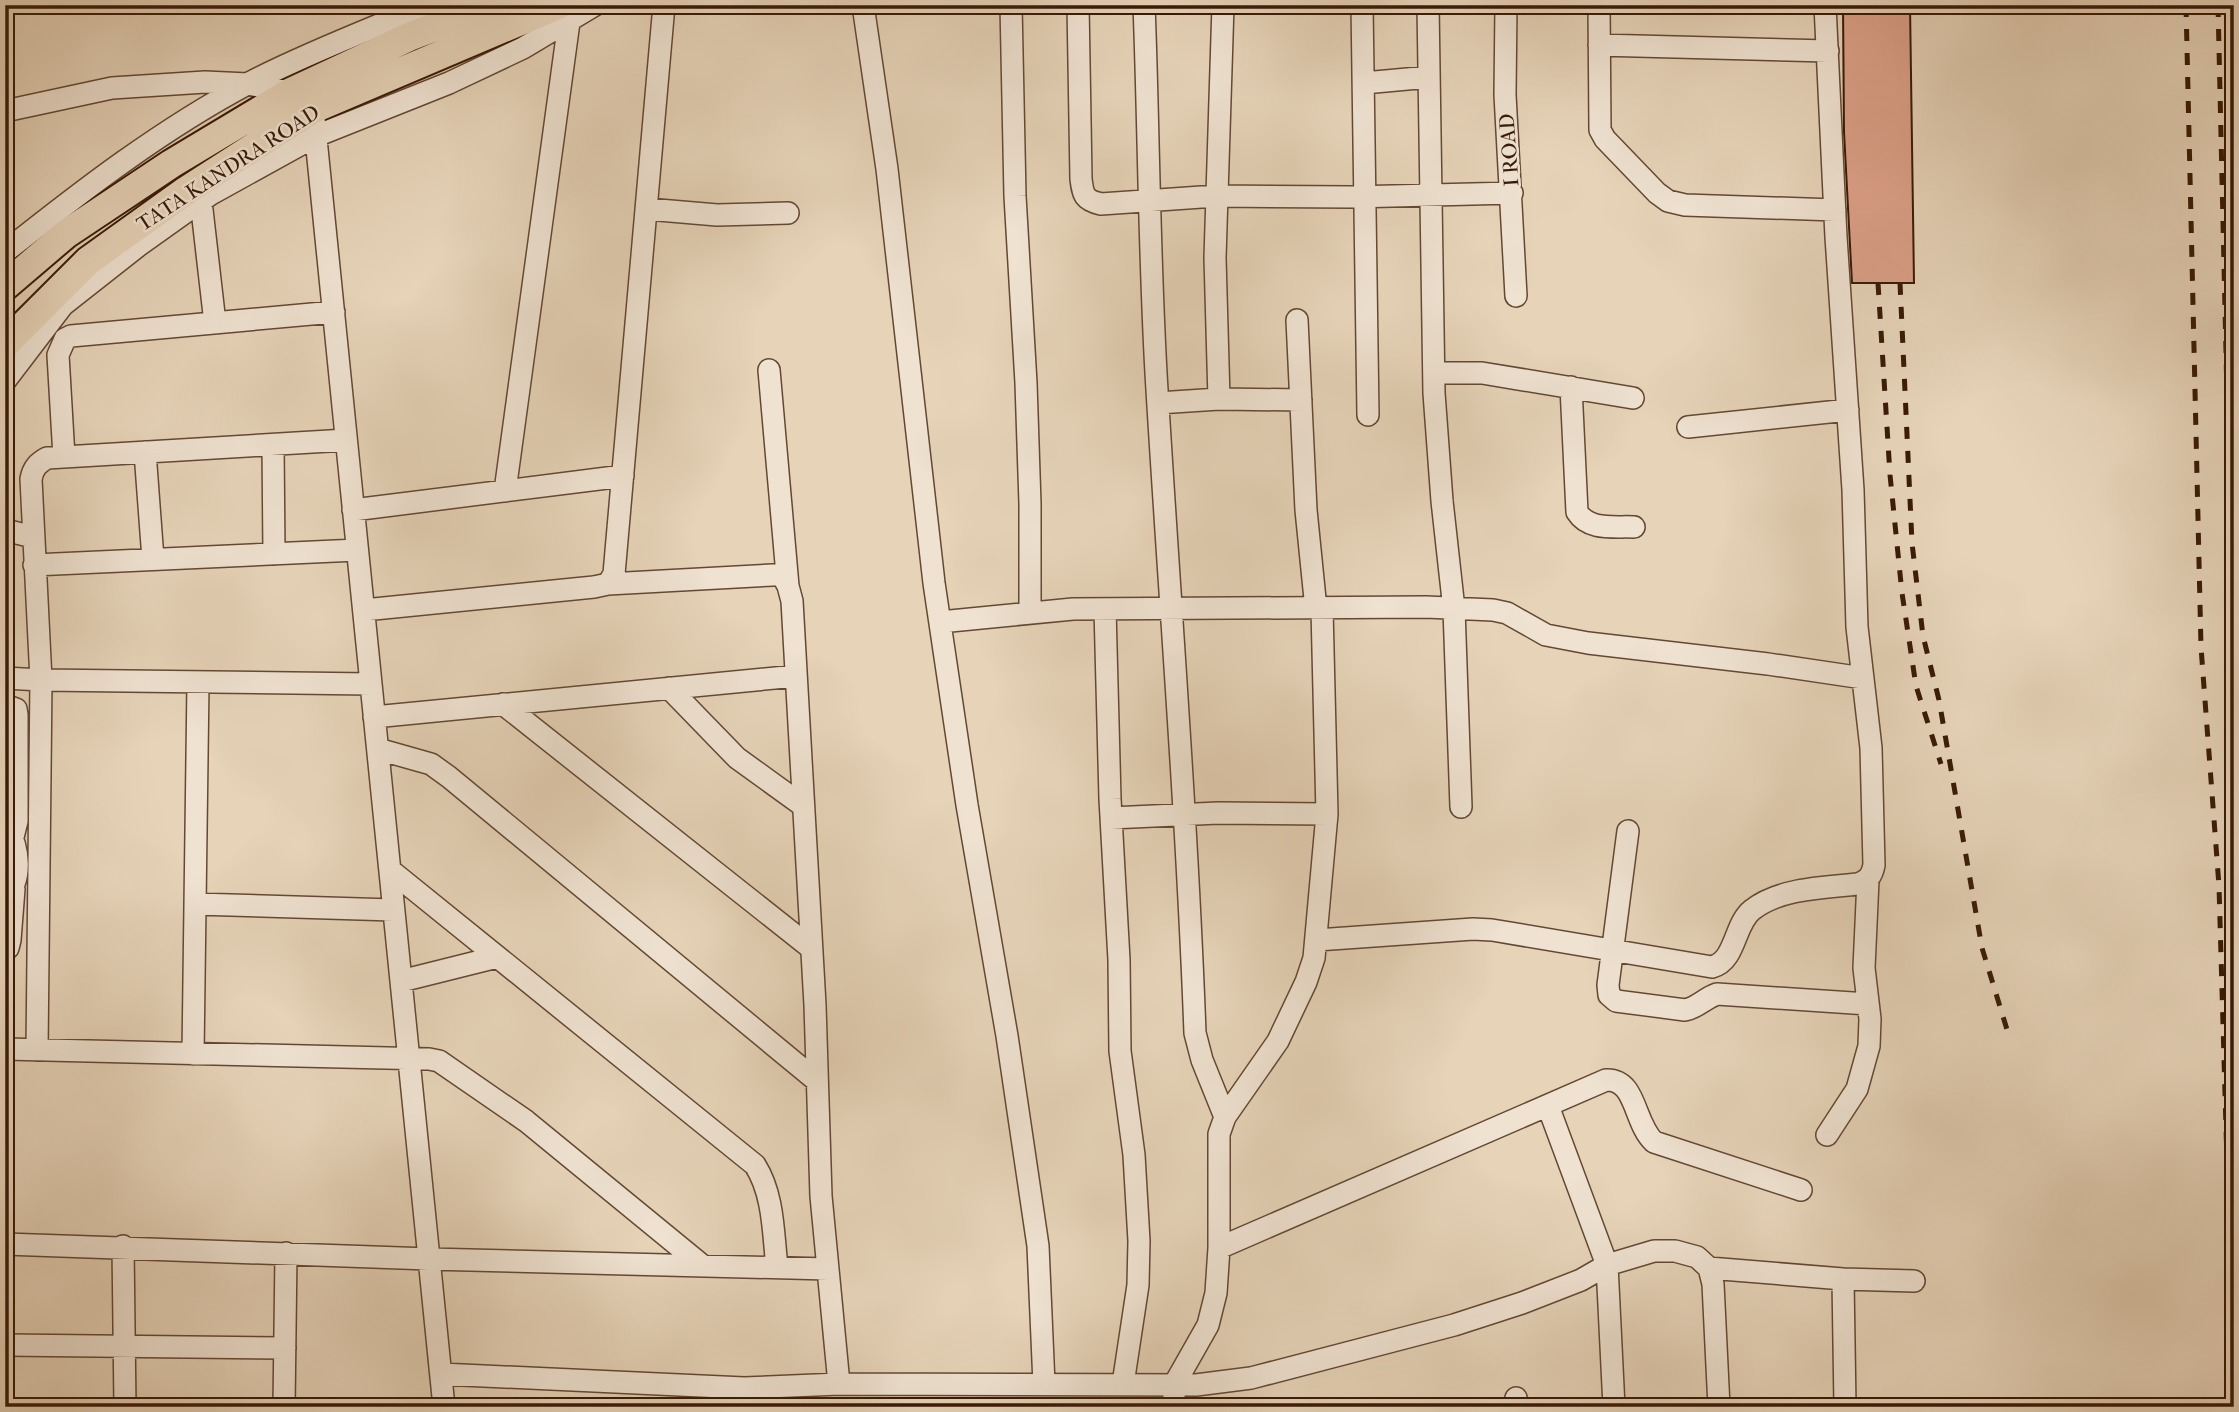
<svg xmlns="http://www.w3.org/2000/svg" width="2239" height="1412" viewBox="0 0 2239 1412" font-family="'IM FELL French Canon',serif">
<rect width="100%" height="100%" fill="#e6d3b8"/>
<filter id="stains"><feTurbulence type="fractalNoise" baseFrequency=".00286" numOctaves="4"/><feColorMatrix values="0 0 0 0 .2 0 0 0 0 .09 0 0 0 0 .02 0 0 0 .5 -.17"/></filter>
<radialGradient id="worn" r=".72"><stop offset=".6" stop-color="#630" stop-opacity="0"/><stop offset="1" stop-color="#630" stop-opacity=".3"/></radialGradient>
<!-- building -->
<path fill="#dba088" stroke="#391a07" stroke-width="2" d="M 1843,5 L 1910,5 L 1914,283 L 1852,283 L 1844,132 Z"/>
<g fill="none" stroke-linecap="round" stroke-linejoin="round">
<!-- minor casing -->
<g stroke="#644833" stroke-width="24">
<path id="minor" d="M 863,5 L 887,169 L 934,583 L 967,805 L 1007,1036 L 1038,1246 L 1044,1384
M 1011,5 L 1015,196 L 1026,383 L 1030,504 L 1030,613
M 1078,5 L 1081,179 C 1083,195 1084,200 1101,204 L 1216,196 L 1353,197 L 1512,193
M 1144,5 C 1149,134 1149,262 1157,390 C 1170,604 1187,818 1195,1033 L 1202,1060 L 1225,1117
M 1362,5 L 1368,415
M 1428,5 L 1434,393 L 1442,501 L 1454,609 L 1461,807
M 1506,5 L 1505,95 L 1516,296
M 1599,5 L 1600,130 L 1605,139 L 1657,193 L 1668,201 L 1685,205 L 1835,210
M 1599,45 L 1828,51
M 1364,83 L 1429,77
M 5,111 L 112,88 L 205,82 L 248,84 L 291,92 L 313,109 L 444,1407
M 201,201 L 215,323
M 647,209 L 717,215 L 788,213
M 5,252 C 83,190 162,129 251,82 C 307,53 368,30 427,5
M 1297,320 L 1306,510 L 1316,609
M 769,370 L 788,586
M 1434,373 L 1482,373 L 1633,398
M 5,381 L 63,305 L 138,246 L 211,194 L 316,136 L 449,83 L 523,48 L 595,5
M 1571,387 L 1577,512 C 1589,531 1614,526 1634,527
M 1219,399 L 1215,258 L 1223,5
M 1158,403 L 1219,399 L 1301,400
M 1688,427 L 1848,410
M 346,440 L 47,458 C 38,463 33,468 31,479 L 41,680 L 371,684
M 273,445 L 274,554
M 145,452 L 153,559
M 64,457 L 58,355 L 65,339 L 71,336 L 334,312
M 505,491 L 569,22
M 353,510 L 623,476
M 5,530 L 33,537
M 34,565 L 357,550
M 608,584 L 773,575 L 782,575 L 788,586 L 792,601 L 815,1005 L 821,1196 L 839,1384
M 1105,609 L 1110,799 L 1119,960 L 1120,1051 L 1134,1155 L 1139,1241 L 1138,1285 L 1123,1384
M 364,610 L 594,587 L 608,584 L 614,574 L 664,5
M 940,622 L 1073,609 L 1426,607 L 1493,610 L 1507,613 L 1546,635 L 1588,643 L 1768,664 L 1863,678
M 5,678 L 41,680 L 37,1050
M 669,688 L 737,758 L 802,805
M 503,704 L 811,948
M 5,705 L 16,709 L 17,715 L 17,821 L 13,837
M 374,717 L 796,676
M 378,749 L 431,764 L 449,777 L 817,1081
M 1111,818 L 1218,813 L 1327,814
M 1628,831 L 1608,985 L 1609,995 L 1616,1001 L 1685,1010 C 1697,1008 1705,998 1717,994 L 1868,1004
M 390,870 L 755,1165 C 774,1195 773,1233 777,1267
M 5,898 C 23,879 19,848 7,827
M 196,904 L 393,910
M 1317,940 L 1473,929 L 1492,930 L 1712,967 C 1736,961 1734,924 1752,910 C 1780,888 1823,888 1858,884 C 1868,880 1872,876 1874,865 L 1871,748 L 1857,627 L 1853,490 L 1836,237 L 1825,5
M 5,948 L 8,948 L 10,940 L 14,889
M 401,981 L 497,957
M 5,1049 L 429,1059 L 439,1061 L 526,1121 L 703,1266
M 193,1054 L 198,683
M 1548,1106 L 1607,1265 L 1614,1407
M 1827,1135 L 1857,1089 L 1869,1046 L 1870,1019 L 1864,968 L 1868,880
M 5,1244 L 429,1259 L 828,1269
M 123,1246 L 125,1407
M 1219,1248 L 1606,1080 C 1637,1079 1633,1122 1654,1142 L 1801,1190
M 1709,1268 L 1843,1279 L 1914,1281
M 1843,1279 L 1845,1407
M 5,1345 L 285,1348
M 441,1374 L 744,1388 L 839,1384 L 1196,1385 L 1251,1378 L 1454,1325 L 1522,1303 L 1581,1280 L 1607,1265 L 1654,1251 L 1675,1251 L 1697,1257 L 1709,1268 L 1713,1284 L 1719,1407
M 284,1407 L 286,1253
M 1174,1407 L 1174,1385 L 1208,1325 L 1216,1293 L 1219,1248 L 1219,1134 L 1225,1117 L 1278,1041 L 1306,982 L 1314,958 L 1327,814 L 1322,609
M 1514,1407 L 1516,1398"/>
</g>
<!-- major casing -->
<g stroke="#391a07" stroke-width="32">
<path id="major" d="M 5,286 L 66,234 L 171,164 L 291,92 L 409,37 L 492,5
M 5,344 L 88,261 L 187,190 L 313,109 L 558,5"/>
</g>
<!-- minor -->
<use href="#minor" stroke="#efe2d1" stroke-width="21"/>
<!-- major -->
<use href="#major" stroke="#e6d3b8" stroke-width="28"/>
<!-- rail -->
<path stroke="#391a07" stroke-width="5" stroke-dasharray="12 12" stroke-linecap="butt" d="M 2186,5 L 2201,647 L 2219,886 L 2234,1404
M 2218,5 L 2234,700
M 2230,5 L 2234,148
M 1878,283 L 1890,475 L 1902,593 L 1916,686 L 1941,764
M 1900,283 L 1912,543 L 1923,636 L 1939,700 L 1982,948 L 2009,1036"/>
</g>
<g text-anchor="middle" stroke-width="5" stroke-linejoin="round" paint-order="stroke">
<!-- street labels -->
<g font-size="21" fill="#391a07" stroke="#efe2d1">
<text transform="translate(1509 150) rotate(-94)" y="7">I ROAD</text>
<text transform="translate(228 168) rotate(-33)" y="7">TATA KANDRA ROAD</text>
</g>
</g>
<!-- margin -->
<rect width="2239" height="1412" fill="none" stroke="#e6d3b8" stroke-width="28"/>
<rect x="7" y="7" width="2225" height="1398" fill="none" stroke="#391a07" stroke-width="3.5"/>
<rect x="14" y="14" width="2211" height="1384" fill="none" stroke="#391a07" stroke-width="2"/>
<rect width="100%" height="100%" filter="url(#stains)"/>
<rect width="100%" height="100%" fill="url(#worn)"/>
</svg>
